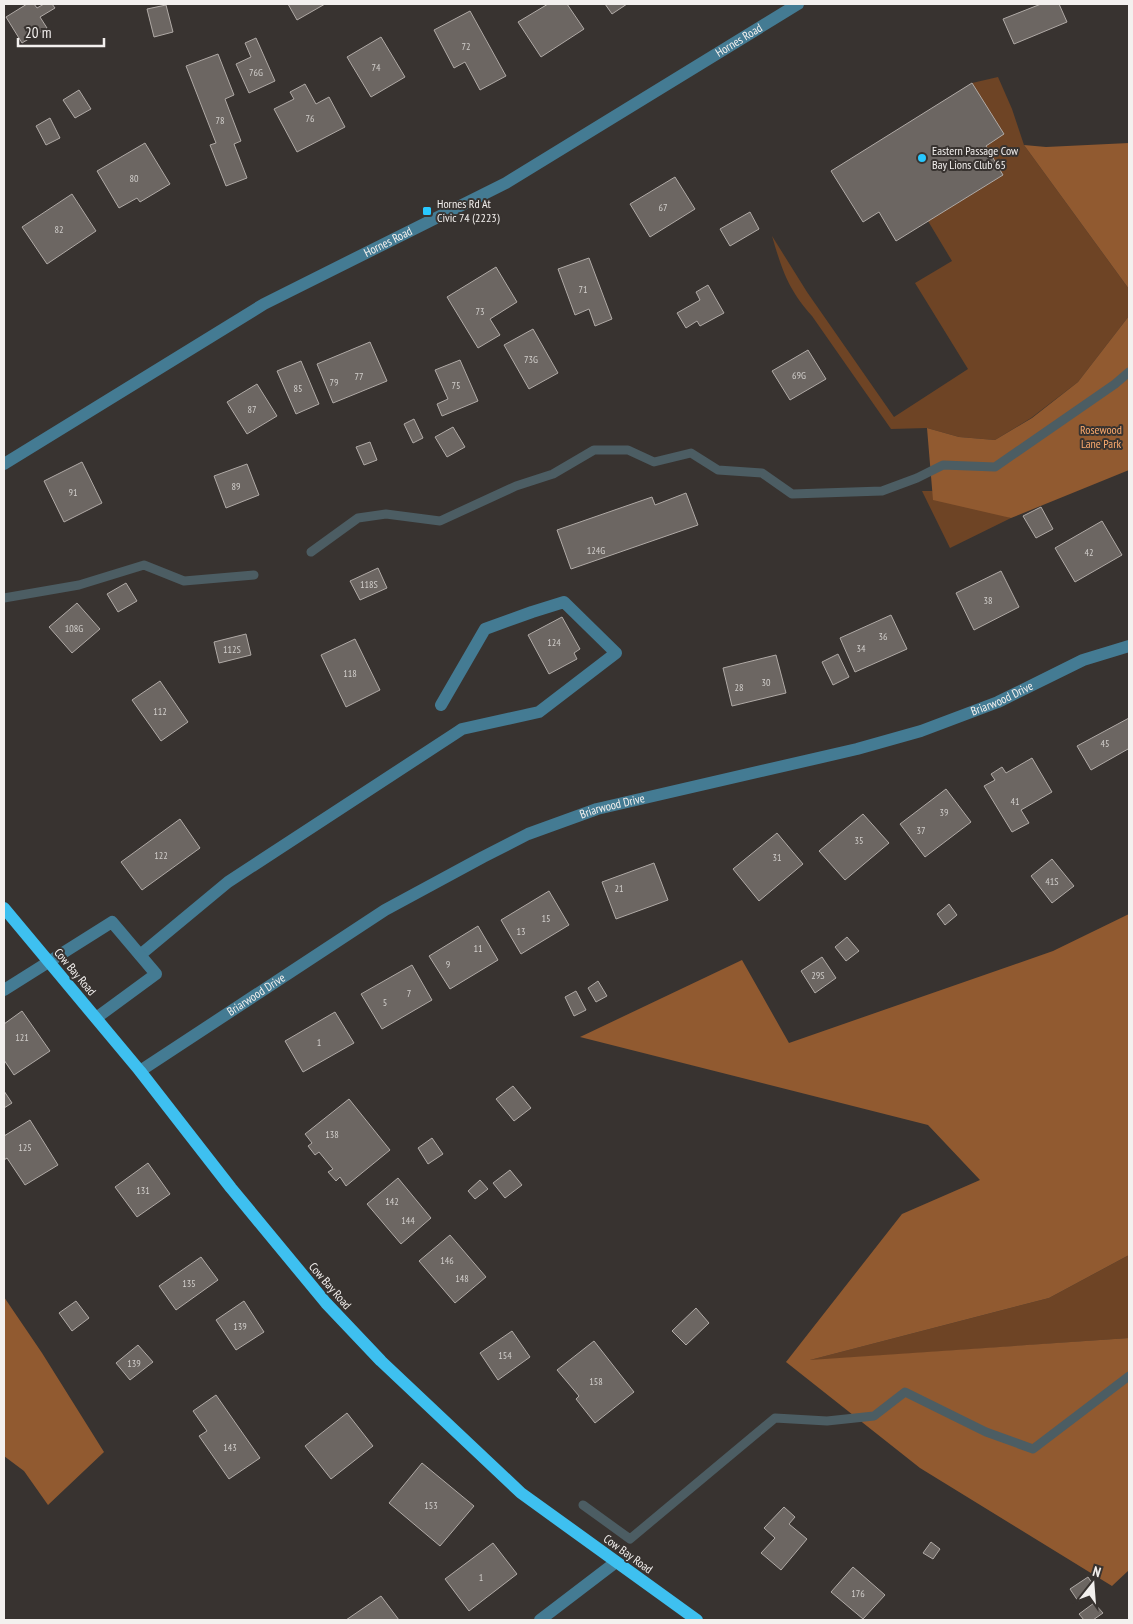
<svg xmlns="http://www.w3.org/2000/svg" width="1133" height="1624" viewBox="0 0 1133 1624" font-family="'PT Sans Narrow',sans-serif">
<rect width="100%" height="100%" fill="#383330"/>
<!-- green -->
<path fill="#6e4425" d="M 998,77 L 1012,109 L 1024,145 L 1129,289 L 1129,316 L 1078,382 L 1031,418 L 995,440 L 959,437 L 927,428 L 891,429 L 812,316 C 788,289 782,270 772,236 L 807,292 L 894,417 L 968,369 L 915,283 L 952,261 L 928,221 L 1003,175 L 986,146 L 972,83 Z
M 922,491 L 932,491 L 1011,518 L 950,548 Z
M 1129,1255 L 1129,1338 L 806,1361 L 1049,1298 Z"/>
<!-- forest -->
<path fill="#915a30" d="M 1129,143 L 1129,289 L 1024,145 L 1046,147 Z
M 1129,316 L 1129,470 L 1011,518 L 933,500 L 927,428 L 959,437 L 995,440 L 1032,418 L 1078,382 Z
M 1129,914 L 1129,1255 L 1049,1298 L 810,1360 L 1129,1338 L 1129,1570 L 1112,1586 L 920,1468 L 786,1362 L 902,1214 L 980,1180 L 928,1125 L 580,1037 L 742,960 L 789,1043 L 1053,951 Z
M 4,1297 L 42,1353 L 104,1452 L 48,1505 L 24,1471 L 4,1456 Z"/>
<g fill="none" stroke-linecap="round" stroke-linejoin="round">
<!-- stream -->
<path stroke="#4c5d63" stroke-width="9" d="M 311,552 L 358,518 L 386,514 L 440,521 L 516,486 L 553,474 L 594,450 L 628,450 L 654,462 L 691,453 L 718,470 L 762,473 L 792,494 L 882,491 L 917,478 L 943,465 L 995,467 L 1115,384 L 1129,372
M 4,598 L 79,585 L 144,565 L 184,581 L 254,575
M 583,1505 L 630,1539 L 775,1418 L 827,1421 L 874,1416 L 905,1392 L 986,1432 L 1033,1449 L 1129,1376"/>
</g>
<!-- building -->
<path fill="#6c6662" stroke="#b0aaa6" d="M 27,4 L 34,4 L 37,8 L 44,4 L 52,4 L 55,8 L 40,17 L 47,28 L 22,43 L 6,17 Z
M 288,4 L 325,4 L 297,20 Z
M 548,4 L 567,4 L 584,29 L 541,57 L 518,22 Z
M 605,4 L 627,4 L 612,14 Z
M 1041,4 L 1059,4 L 1067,22 L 1014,44 L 1003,19 Z
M 166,5 L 173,32 L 154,37 L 147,9 Z
M 470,11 L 506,76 L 480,90 L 465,62 L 454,68 L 434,30 Z
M 381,37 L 405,77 L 371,97 L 347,57 Z
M 256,38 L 275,81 L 249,93 L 236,64 L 251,57 L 245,43 Z
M 218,54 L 234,95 L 225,99 L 241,141 L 234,144 L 247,178 L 226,186 L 210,145 L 216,143 L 186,66 Z
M 972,83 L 1004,134 L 986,146 L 1003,175 L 896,241 L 879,212 L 863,222 L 831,171 Z
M 305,84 L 316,104 L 329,97 L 345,127 L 297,152 L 274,109 L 294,99 L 290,92 Z
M 79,90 L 91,109 L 75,118 L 63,100 Z
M 50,118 L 60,138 L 46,145 L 36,126 Z
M 145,143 L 170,184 L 140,202 L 137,198 L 119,208 L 97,171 Z
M 675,177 L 695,209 L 650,237 L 630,204 Z
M 72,194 L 96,231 L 47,264 L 22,227 Z
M 750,212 L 759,229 L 730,246 L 720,229 Z
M 589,258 L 612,319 L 595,326 L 589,309 L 575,315 L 558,269 Z
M 496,267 L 517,302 L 490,319 L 500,335 L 478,348 L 447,297 Z
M 708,285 L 724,313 L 700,326 L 697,321 L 686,328 L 677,313 L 700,300 L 696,292 Z
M 533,329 L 558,373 L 529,389 L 504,345 Z
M 370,342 L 387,381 L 333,403 L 317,364 Z
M 808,350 L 826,379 L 790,400 L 772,371 Z
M 460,360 L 478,401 L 442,416 L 437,404 L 448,399 L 435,370 Z
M 301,361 L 319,404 L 296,414 L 277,371 Z
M 257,384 L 277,416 L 247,434 L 227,402 Z
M 414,419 L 423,438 L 413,443 L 404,424 Z
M 453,427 L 465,447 L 447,457 L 435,437 Z
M 370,442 L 377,460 L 364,465 L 356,447 Z
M 82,462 L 102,503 L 64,522 L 44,481 Z
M 247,464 L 259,495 L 226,508 L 214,476 Z
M 686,493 L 698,525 L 571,569 L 557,530 L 652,497 L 655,505 Z
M 1041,507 L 1053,529 L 1036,538 L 1023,516 Z
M 1102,521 L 1122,555 L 1075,582 L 1055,548 Z
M 378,568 L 387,588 L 360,600 L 350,581 Z
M 1001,571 L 1019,607 L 974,630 L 956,593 Z
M 126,583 L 137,601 L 118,612 L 107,594 Z
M 77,603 L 100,629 L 72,653 L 49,627 Z
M 891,615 L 907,649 L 855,672 L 840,638 Z
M 562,617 L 580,649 L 574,653 L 577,659 L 549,674 L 528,635 Z
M 246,634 L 251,655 L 219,663 L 214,642 Z
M 355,639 L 380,690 L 346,707 L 321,655 Z
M 838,654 L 849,677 L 833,685 L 822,662 Z
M 776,655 L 786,693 L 732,706 L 723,668 Z
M 160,681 L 188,722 L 161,741 L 132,700 Z
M 1129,718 L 1129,752 L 1128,749 L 1091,770 L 1077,746 Z
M 1032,758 L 1052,792 L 1021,810 L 1029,823 L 1012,832 L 984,786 L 995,780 L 991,774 L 1002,767 L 1006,773 Z
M 946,789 L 971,822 L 925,857 L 900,824 Z
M 863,814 L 889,843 L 845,880 L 819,851 Z
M 180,819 L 200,848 L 142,890 L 121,862 Z
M 777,833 L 803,864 L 759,901 L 733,869 Z
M 1052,859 L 1074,886 L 1052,903 L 1031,876 Z
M 654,863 L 668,900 L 616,919 L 602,882 Z
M 549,891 L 569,925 L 521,954 L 501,920 Z
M 949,904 L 957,915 L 945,925 L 937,914 Z
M 478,926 L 498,960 L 450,989 L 429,956 Z
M 847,937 L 859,951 L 846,961 L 835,947 Z
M 822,957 L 836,978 L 815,993 L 801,971 Z
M 412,965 L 432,1000 L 382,1029 L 361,994 Z
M 598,981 L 607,996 L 596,1002 L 588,988 Z
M 576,991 L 586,1010 L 574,1016 L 565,997 Z
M 22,1011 L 50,1051 L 14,1075 L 4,1060 L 4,1024 Z
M 335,1012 L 354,1043 L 303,1072 L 285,1041 Z
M 513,1086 L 531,1108 L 514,1121 L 496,1099 Z
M 4,1091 L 12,1103 L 4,1108 Z
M 349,1099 L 390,1150 L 346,1186 L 340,1177 L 336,1181 L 328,1172 L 333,1169 L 319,1152 L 315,1155 L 308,1146 L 312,1143 L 305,1134 Z
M 30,1120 L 58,1165 L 25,1185 L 7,1158 L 4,1160 L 4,1136 Z
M 432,1138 L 443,1154 L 428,1164 L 418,1148 Z
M 148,1163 L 170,1194 L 137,1217 L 115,1187 Z
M 510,1170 L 522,1185 L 505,1198 L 493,1183 Z
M 398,1178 L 431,1218 L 401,1244 L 367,1204 Z
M 480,1180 L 488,1189 L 475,1199 L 468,1191 Z
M 450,1235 L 486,1277 L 455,1303 L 419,1261 Z
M 201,1257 L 218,1280 L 176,1310 L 159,1286 Z
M 76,1301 L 89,1318 L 72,1331 L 59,1313 Z
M 244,1301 L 264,1332 L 236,1350 L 216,1320 Z
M 696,1308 L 709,1323 L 686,1345 L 672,1331 Z
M 512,1331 L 530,1357 L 498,1380 L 480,1353 Z
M 594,1341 L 634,1392 L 595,1423 L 576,1399 L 579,1396 L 557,1370 Z
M 138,1345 L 153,1362 L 130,1380 L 116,1363 Z
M 216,1395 L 260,1458 L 229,1479 L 199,1436 L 207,1431 L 193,1411 Z
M 347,1413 L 373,1446 L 331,1479 L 305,1446 Z
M 422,1463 L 474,1506 L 440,1546 L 389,1503 Z
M 784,1507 L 795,1517 L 789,1524 L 807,1539 L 781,1570 L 761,1553 L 775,1538 L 764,1528 Z
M 931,1542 L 940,1549 L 933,1559 L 923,1553 Z
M 493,1543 L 517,1574 L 469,1611 L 445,1579 Z
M 853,1567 L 885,1595 L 863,1619 L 831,1592 Z
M 1088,1577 L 1096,1589 L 1078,1601 L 1070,1589 Z
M 381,1596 L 399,1620 L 346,1620 Z
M 1094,1603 L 1103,1613 L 1093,1620 L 1084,1620 L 1079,1614 Z"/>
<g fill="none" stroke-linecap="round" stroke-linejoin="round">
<!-- minor -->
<g stroke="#447b93" stroke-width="12">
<path id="s1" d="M 4,464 L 264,304 L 506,183 L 798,4"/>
<path d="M 140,955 L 228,882 L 456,733 L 462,729 L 539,712 L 616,653 L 564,602 L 532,612 L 485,629 L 441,705"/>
<path d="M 4,990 L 112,922 L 156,974 L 96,1018"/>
<path id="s2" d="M 140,1071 L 385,910 L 483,857 L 528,834 L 597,809 L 857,749 L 921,731 L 998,702 L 1083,660 L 1129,646"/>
<path d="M 540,1620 L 616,1562"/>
</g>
<!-- major -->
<path stroke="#3ec0f0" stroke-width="12" d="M 4,908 L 140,1071 L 231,1188 L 326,1303 L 381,1361 L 521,1493 L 697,1620"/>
</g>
<!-- markers -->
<g fill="#28c8ff" stroke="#383330" stroke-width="2">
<circle cx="922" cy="158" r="5"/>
<rect x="422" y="206" width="10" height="10" rx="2.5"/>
</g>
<g text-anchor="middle" stroke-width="4" stroke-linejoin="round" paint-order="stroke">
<!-- number labels -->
<g font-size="10" fill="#d1cecb">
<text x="466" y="50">72</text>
<text x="376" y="71">74</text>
<text x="256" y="76">76G</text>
<text x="310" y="122">76</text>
<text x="220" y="124">78</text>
<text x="134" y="182">80</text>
<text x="663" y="211">67</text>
<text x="59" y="233">82</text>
<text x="583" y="293">71</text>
<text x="480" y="315">73</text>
<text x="531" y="363">73G</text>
<text x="799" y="379">69G</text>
<text x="359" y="380">77</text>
<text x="334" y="386">79</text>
<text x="456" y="389">75</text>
<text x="298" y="392">85</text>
<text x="252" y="413">87</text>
<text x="236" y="490">89</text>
<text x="73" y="496">91</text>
<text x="596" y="554">124G</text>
<text x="1089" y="556">42</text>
<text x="369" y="588">118S</text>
<text x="988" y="604">38</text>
<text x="74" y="632">108G</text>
<text x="883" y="640">36</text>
<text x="554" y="646">124</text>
<text x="861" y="652">34</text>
<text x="232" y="653">112S</text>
<text x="350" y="677">118</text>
<text x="766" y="686">30</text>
<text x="739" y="691">28</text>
<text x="160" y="715">112</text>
<text x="1105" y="747">45</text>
<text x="1015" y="805">41</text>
<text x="944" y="816">39</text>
<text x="921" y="834">37</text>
<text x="859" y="844">35</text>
<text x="161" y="859">122</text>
<text x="777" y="861">31</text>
<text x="1052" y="885">41S</text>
<text x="619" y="892">21</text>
<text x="546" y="922">15</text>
<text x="521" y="935">13</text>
<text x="478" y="952">11</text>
<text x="448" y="968">9</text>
<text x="818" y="979">29S</text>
<text x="409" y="997">7</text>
<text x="385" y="1006">5</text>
<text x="22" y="1041">121</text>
<text x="319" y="1046">1</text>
<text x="332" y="1138">138</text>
<text x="25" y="1151">125</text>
<text x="143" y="1194">131</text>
<text x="392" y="1205">142</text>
<text x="408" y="1224">144</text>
<text x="447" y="1264">146</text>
<text x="462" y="1282">148</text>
<text x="189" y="1287">135</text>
<text x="240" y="1330">139</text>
<text x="505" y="1359">154</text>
<text x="134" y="1367">139</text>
<text x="596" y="1385">158</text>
<text x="230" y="1451">143</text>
<text x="431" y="1509">153</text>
<text x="481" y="1581">1</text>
<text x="858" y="1597">176</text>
</g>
<!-- street labels -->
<g font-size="12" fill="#f3f0ee" stroke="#383330">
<text dy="4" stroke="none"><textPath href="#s1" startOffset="849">Hornes Road</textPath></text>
<text dy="4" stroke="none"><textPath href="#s1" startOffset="444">Hornes Road</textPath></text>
<text dy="4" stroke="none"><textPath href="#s2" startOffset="949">Briarwood Drive</textPath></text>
<text dy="4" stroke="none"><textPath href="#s2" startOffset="544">Briarwood Drive</textPath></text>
<text transform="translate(75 972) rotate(50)" y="4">Cow Bay Road</text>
<text dy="4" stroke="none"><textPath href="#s2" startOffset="139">Briarwood Drive</textPath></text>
<text transform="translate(330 1286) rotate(49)" y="4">Cow Bay Road</text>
<text transform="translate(628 1554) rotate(36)" y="4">Cow Bay Road</text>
</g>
<!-- poi labels -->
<g font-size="12" fill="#f3f0ee" stroke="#383330" text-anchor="start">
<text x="932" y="155">Eastern Passage Cow<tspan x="932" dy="14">Bay Lions Club 65</tspan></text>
<text x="437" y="208">Hornes Rd At<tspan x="437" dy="14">Civic 74 (2223)</tspan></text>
</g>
<!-- park labels -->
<g font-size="12" fill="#faa96d" stroke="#383330">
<text x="1101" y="434">Rosewood<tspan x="1101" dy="14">Lane Park</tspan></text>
</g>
</g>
<!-- border -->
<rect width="1133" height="1624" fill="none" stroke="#f3f0ee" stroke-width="10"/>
<!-- north arrow -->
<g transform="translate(1093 1584) rotate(17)" stroke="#383330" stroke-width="4" paint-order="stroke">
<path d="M0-4L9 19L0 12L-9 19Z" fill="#f3f0ee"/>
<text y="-8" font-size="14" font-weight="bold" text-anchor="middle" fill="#f3f0ee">N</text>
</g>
<!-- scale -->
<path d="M18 38v8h86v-8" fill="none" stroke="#f3f0ee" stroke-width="2.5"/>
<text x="25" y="38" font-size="15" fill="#f3f0ee" stroke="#383330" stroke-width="4" paint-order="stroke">20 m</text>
</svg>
